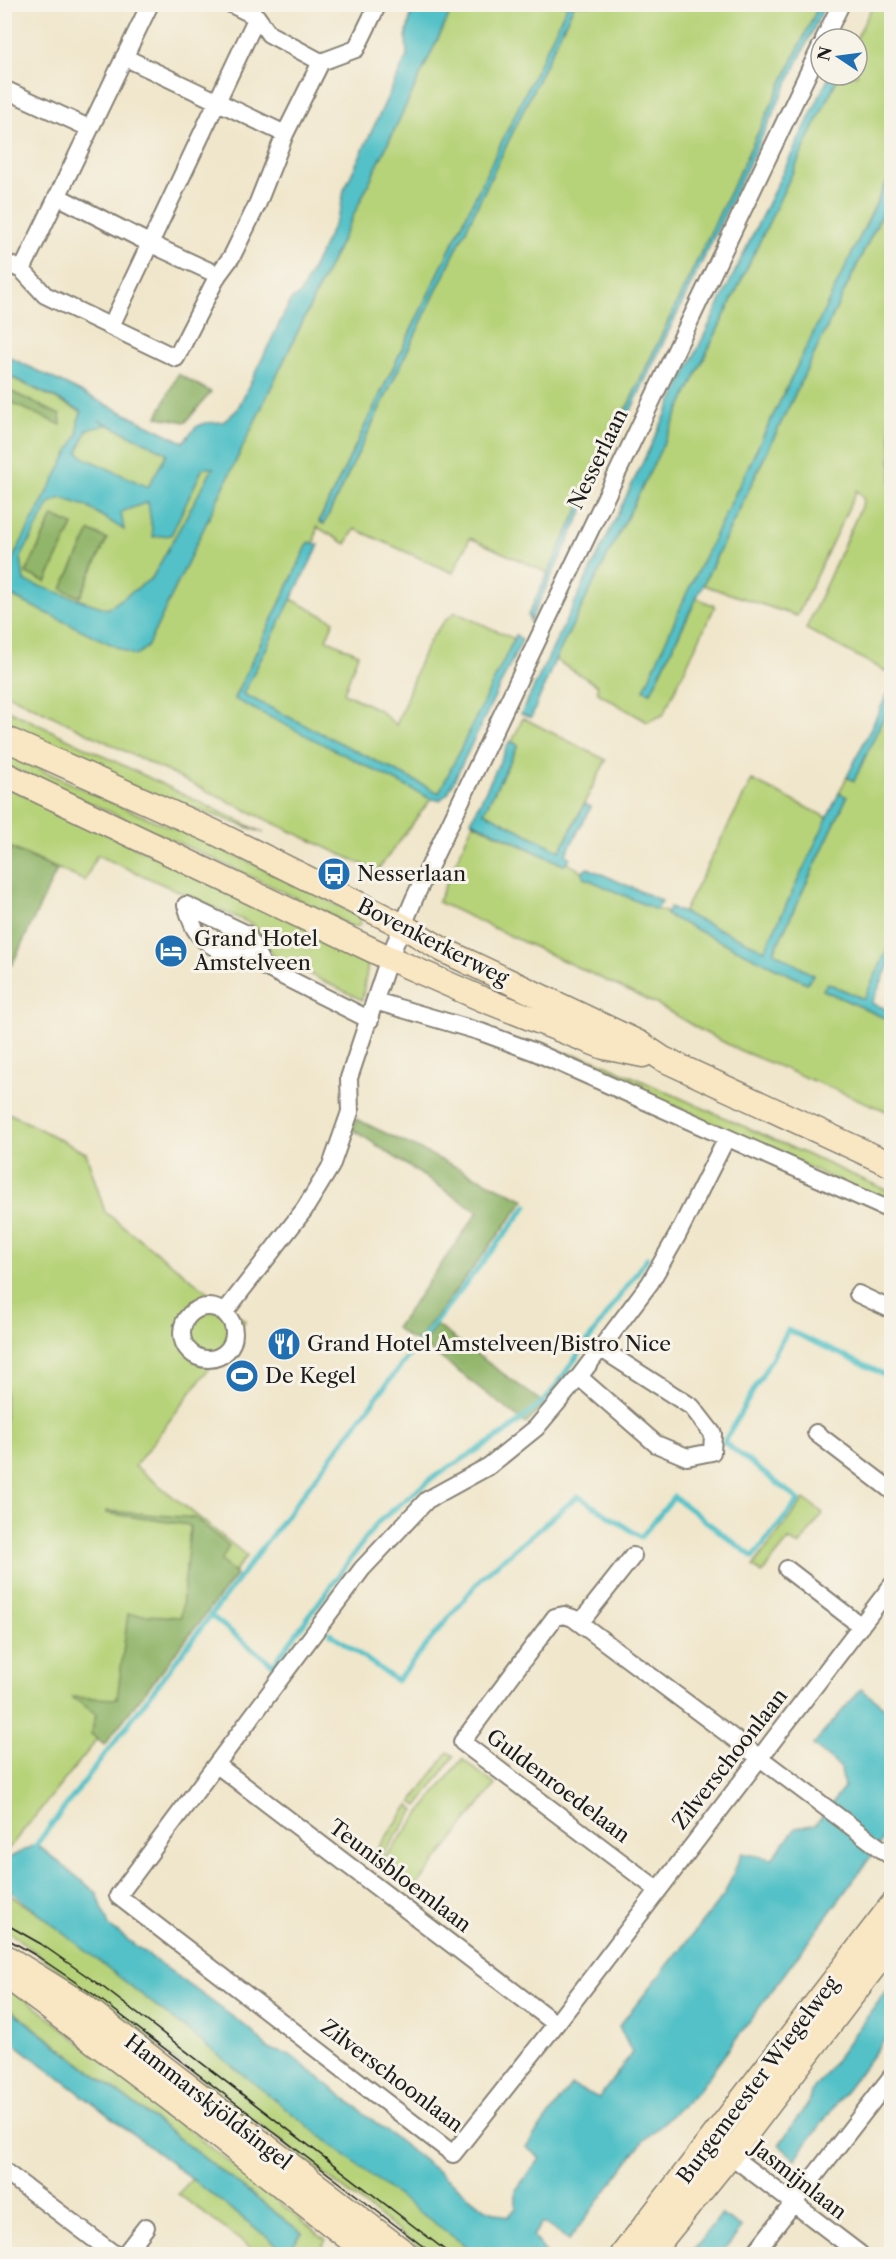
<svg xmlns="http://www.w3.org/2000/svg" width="896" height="2259" viewBox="0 0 896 2259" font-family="'Libre Caslon Text',serif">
<rect width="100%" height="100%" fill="#f7f3e8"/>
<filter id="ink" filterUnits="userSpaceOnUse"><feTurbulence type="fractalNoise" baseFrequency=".0167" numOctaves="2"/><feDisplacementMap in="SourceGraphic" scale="12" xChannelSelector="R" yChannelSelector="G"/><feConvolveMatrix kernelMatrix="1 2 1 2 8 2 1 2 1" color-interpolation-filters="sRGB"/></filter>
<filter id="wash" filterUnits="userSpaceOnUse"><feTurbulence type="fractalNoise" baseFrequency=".008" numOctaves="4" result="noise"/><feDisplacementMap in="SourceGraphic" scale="24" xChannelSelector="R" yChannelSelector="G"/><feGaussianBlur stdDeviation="1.35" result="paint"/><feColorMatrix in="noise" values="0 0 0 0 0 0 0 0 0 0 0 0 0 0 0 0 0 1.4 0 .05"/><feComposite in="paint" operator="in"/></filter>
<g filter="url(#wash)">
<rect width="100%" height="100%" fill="#f0e6cb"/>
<!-- green -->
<path fill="#b7d37a" stroke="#6a784b" stroke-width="1.5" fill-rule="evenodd" d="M 454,5 L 568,5 L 319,521 L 324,524 L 574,5 L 819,5 L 548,573 L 470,538 L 453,573 L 355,529 L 346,544 L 317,527 L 314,544 L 309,543 L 234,698 L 431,799 L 377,871 L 269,821 L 5,693 L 4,593 L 126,650 L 147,647 Z
M 873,5 L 891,5 L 891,173 L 686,595 L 645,690 L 651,692 L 697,598 L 715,606 L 663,715 L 647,722 L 598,693 L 597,685 L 555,660 L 647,478 L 839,75 L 857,75 L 856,39 Z
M 891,195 L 891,674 L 806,629 L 864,500 L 857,490 L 797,616 L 703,585 Z
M 4,374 L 167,453 L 148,488 L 171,534 L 203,468 L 214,467 L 152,578 L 107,609 L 24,582 L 5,573 ZM 53,517 L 73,525 L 46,582 L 26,573 ZM 90,532 L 107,539 L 80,597 L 63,589 Z
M 291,599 L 334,621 L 326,639 L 358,654 L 344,693 L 379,710 L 396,725 C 414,686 419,639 455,612 L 515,639 L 439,793 L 243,694 Z
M 891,702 L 891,942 L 864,999 L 828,983 L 823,990 L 891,1021 L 891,1113 L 739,1050 L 702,1031 L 658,1005 L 438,902 L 473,823 L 563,865 L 567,863 L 582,871 L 585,878 L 657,909 L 667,913 L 666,915 L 807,983 L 812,975 L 774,952 L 847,797 L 839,793 L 847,777 L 854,780 Z
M 4,708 L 264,833 L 111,779 L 5,728 Z
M 523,718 L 606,760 L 560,851 L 484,812 L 518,745 L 512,742 Z
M 4,752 L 119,806 L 219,847 L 360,916 L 361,924 L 356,927 L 348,925 L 327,913 L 210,857 L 5,765 Z
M 752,780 L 828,818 L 765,950 L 683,913 Z
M 4,785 L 369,958 L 362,1000 L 274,957 L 254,925 L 97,855 L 85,881 L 5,845 Z
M 546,1048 L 595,1060 L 891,1192 L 891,1205 Z
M 5,1111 L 86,1153 L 105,1212 L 245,1321 L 135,1466 L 247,1556 L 5,1853 Z
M 804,1499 L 823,1513 L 799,1546 L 789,1540 L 762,1573 L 753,1566 Z
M 448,1752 L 454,1756 L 418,1806 L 412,1802 Z
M 462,1759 L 495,1785 L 415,1888 L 381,1863 Z
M 409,1805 L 415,1810 L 379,1860 L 373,1855 Z
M 5,1892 L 106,1957 L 478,2254 L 428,2254 L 5,1929 Z
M 4,1981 L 326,2240 L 316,2254 L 259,2254 L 178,2194 L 192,2179 L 287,2251 L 302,2233 L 5,2005 Z"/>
<!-- forest -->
<path fill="#91b56a" stroke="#566843" stroke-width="1.5" d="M 178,374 L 211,392 L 186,422 L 157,417 Z
M 4,388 L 60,415 L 61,425 L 5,400 Z
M 53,516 L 73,525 L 46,582 L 26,573 Z
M 90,531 L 107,539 L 80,597 L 62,589 Z
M 4,845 L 57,870 L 12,965 L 5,961 Z
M 356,1119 L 525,1200 L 417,1341 L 409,1338 L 396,1328 L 478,1212 L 352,1129 Z
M 436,1325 L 545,1404 L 526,1424 L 423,1344 Z
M 106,1511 L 195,1518 L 229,1546 L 221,1561 L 236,1575 L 104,1745 L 91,1734 L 96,1714 L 72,1697 L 117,1699 L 128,1614 L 181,1617 L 190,1527 L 189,1525 L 106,1513 Z"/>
<!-- water -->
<path fill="#52c1c7" stroke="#376e72" stroke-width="1.5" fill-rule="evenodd" d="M 568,4 L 574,5 L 324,524 L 319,522 Z
M 413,5 L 454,5 L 147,647 L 135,656 L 5,593 L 5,573 L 9,574 L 15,554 L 78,434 L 78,421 L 82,411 L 5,374 L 5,355 L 183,442 L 196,427 L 205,423 L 223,422 L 237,410 L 291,300 L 300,294 L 340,212 L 344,190 L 407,56 L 406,37 ZM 99,420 L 167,453 L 148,487 L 85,458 L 78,452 L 87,430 L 106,425 ZM 203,468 L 213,468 L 152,578 L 107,609 L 24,581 L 21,557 L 50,503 L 61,498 L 86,506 L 124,530 L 121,512 L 148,502 L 153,537 L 171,535 Z
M 819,5 L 825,5 L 530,621 L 528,615 Z
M 830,75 L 839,75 L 647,478 L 555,660 L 531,718 L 521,714 Z
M 891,173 L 891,195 L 651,692 L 644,690 L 686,595 Z
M 309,542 L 319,545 L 243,694 L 439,793 L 516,635 L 522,640 L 448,793 L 440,800 L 431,799 L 234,699 Z
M 891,687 L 891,702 L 854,781 L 847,777 Z
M 510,741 L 518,745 L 484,812 L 560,851 L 585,804 L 591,807 L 566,854 L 570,858 L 564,865 L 471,821 Z
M 839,793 L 847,797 L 774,952 L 813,975 L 807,983 L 666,915 L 670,907 L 765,950 Z
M 588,868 L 662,901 L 656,910 L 585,878 L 582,871 Z
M 891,942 L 891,960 L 872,1003 L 891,1011 L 891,1021 L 823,990 L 827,983 L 864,999 Z
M 861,1689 L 891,1712 L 891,1829 L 698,2091 L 644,2140 L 569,2240 L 545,2224 L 541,2224 L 533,2236 L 547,2254 L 477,2254 L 392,2192 L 5,1887 L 5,1860 L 36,1844 L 97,1893 L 109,1926 L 252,2031 L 268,2049 L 290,2055 L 484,2208 L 508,2217 L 516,2208 L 516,2190 L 540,2158 L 526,2147 L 571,2085 L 599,2098 L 632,2053 L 619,2026 L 724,1895 L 742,1853 L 772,1859 L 796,1828 L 816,1824 L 844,1788 L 841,1768 L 813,1745 Z
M 891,1985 L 891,2031 L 795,2159 L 779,2145 L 808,2103 L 811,2092 Z
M 4,2005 L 302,2233 L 287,2252 L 5,2036 Z
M 721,2215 L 742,2228 L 721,2254 L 690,2254 Z"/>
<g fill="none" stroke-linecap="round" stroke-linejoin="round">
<!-- stream -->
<path stroke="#52c1c7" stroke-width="5" d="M 210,1615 L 273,1665 L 377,1523 L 432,1478 L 508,1431 L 548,1397 L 647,1258
M 330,1633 L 397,1681 L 483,1576 L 578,1496 L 641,1537 L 674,1497 L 753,1557 L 799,1500 L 724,1442 L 788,1330 L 892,1378
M 33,1849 L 392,1377 L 527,1206"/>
</g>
</g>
<g filter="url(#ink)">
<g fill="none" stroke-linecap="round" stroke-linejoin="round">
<!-- street casing -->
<g stroke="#868174" stroke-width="20">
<path id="street" d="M 231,4 L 257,17 L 269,34 L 321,62
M 824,39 L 841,4
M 124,57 L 285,134
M 321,62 L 356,49 L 378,4
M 4,89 L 89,128
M 57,196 L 151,244 L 218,275
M 4,262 L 22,270 L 45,295 L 176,358 L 218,275 L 232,256 L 257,205 L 285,134 L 321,62
M 22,270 L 150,4
M 111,326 L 257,17
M 186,905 C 189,913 191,922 195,929 C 204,945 228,956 245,957 L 370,1020
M 186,905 L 247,934 L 263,966
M 375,1001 L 481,1032 L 535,1052 L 892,1211
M 726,1139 L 677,1236 L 650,1283 L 579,1377 L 536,1428 L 489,1466 L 427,1500 L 362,1569 L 118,1896 L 453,2154 L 556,2024 L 892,1585
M 858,1294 L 892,1310
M182 1333a26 26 0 1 1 52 0a26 26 0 1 1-52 0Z
M 224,1313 L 304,1210 L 331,1166 L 350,1112 L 349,1078 L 389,958 L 415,897 L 821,46
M 579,1377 L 656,1444 L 687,1457 L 712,1452 L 713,1434 L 692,1407 L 600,1348
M 816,1433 L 892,1491
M 787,1569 L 861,1626
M 580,1623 L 633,1556
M 217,1765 L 556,2024
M 658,1890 L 462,1742 L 555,1617 L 564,1615 L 573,1618 L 892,1857
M 722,2149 L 860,2254
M 4,2171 L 114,2254
M 125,2254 L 146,2227
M 754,2254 L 892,2076"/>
</g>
<!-- secondary casing -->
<g stroke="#868174" stroke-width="27">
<path id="secondary" d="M 4,738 L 214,832 L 403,926 L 443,950 L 639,1043 L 663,1059 L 892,1165
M 4,774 L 389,958 L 482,999 L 604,1047 L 643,1055
M 4,1956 L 81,2004 L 406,2254
M 4,1974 L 186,2111 L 369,2254
M 623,2254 L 892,1905
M 650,2254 L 730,2155 L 892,1943"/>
</g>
<!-- street -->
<use href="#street" stroke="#fff" stroke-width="16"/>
<!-- secondary -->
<use href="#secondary" stroke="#f9e7c3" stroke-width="24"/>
<!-- tram -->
<path stroke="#1c1c1c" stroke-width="1.5" d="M 4,1923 L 41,1944 L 104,1988 L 450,2254
M 4,1937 L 37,1956 L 96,1996 L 433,2254"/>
</g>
</g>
<!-- icons -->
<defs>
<g id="bus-disc" transform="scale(1.725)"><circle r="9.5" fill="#1f6fb2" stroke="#f7f3e8"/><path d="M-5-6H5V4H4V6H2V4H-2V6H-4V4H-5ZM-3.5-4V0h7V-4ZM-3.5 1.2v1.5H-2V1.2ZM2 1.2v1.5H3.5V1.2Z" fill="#fff"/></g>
<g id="hotel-disc" transform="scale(1.725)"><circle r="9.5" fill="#1f6fb2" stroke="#f7f3e8"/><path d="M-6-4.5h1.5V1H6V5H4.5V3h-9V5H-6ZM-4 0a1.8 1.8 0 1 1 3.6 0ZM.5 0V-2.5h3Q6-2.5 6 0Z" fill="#fff"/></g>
<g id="restaurant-disc" transform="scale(1.725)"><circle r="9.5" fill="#1f6fb2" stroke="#f7f3e8"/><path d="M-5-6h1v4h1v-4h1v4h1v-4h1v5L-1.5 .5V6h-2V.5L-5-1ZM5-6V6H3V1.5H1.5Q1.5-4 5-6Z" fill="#fff"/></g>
<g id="stadium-disc" transform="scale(1.725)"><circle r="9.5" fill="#1f6fb2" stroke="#f7f3e8"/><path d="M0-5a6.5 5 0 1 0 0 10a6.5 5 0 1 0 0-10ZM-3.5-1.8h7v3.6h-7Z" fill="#fff"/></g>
</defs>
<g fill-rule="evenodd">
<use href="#bus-disc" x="334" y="874"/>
<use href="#hotel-disc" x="171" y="951"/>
<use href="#restaurant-disc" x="284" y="1344"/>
<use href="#stadium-disc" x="242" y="1376"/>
</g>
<g text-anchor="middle" stroke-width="6" stroke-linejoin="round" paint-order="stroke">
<!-- street labels -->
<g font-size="21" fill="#1c1c1c" stroke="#f7f3e8">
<text transform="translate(598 459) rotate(-64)" y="7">Nesserlaan</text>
<text transform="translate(433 942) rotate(27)" y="7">Bovenkerkerweg</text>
<text transform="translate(730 1759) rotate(-52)" y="7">Zilverschoonlaan</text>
<text transform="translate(558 1786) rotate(37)" y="7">Guldenroedelaan</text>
<text transform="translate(400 1876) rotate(37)" y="7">Teunisbloemlaan</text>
<text transform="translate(392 2076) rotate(37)" y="7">Zilverschoonlaan</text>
<text transform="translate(758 2080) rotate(-53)" y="7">Burgemeester Wiegelweg</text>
<text transform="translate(208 2102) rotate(38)" y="7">Hammarskjöldsingel</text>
<text transform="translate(799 2180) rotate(38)" y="7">Jasmijnlaan</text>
</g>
<!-- poi labels -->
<g font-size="21" fill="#1c1c1c" stroke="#f7f3e8" text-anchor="start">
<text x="357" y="881">Nesserlaan</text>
<text x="194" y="946">Grand Hotel<tspan x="194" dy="24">Amstelveen</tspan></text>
<text x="307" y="1351">Grand Hotel Amstelveen/Bistro Nice</text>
<text x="265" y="1383">De Kegel</text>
</g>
</g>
<!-- margin -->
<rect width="896" height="2259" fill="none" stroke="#f7f3e8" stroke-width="24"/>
<!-- north arrow -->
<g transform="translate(839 57) rotate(283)"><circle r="28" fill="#f7f3e8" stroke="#9f9d96" stroke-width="1.5"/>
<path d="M0-4.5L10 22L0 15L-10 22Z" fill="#1f6fb2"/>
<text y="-9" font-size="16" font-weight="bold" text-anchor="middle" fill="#1c1c1c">N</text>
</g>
</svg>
